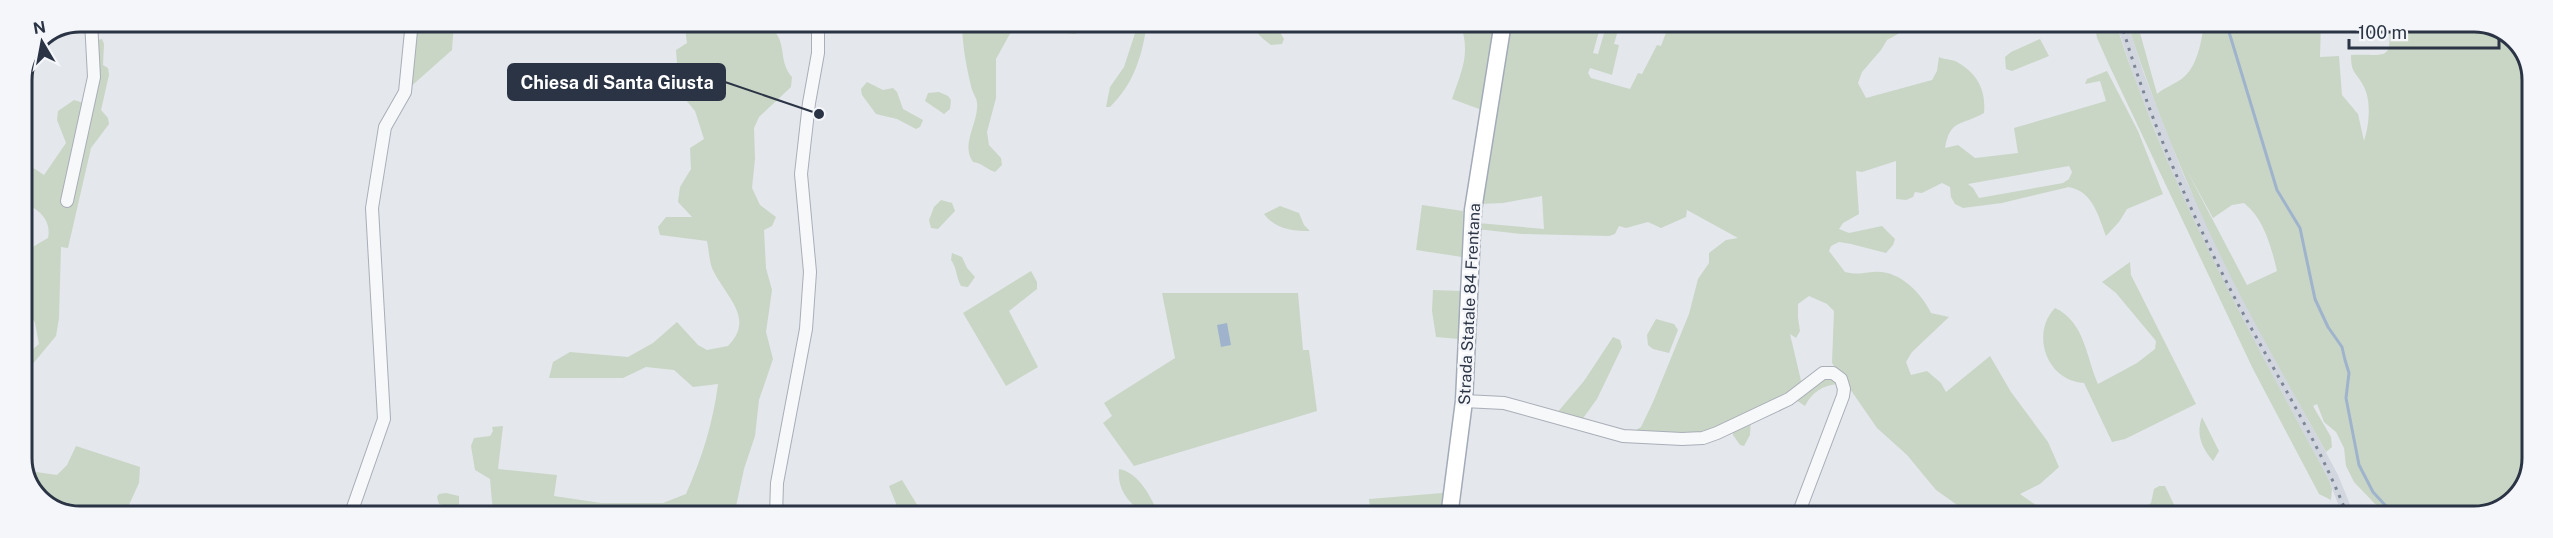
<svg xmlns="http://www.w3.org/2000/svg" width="2553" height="538" viewBox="0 0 2553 538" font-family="'Public Sans',sans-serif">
<rect width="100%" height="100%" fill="#e4e7ec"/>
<!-- built -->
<path fill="#d2d6de" d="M 2116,22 L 2127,22 L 2144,74 L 2183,174 L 2231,276 L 2338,475 L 2355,517 L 2343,517 L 2329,480 L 2221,280 L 2174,178 L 2134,78 Z"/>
<!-- green -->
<path fill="#c9d6c5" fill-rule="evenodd" d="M 415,21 L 454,21 L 452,50 L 408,89 Z
M 684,21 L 779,21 L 782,30 L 776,33 C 786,47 779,62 792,77 L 791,87 L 759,117 L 754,128 L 755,159 L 752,188 L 760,205 L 776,217 L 772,226 L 764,230 L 766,268 L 772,290 L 766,332 L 773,359 L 759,400 L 755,436 L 744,469 L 734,516 L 495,516 L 492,502 L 490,479 L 475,470 L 471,446 L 474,438 L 490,436 L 493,431 L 492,427 L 503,426 L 498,469 L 557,475 L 554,496 L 601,503 L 663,503 L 686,494 C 702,458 713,423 718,384 L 693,387 L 674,370 L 646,367 L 623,378 L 549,378 L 553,362 L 570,352 L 628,357 L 653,343 L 677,322 L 698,345 L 707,350 L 728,346 C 756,317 725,297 712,268 C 709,260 709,250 707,241 L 660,235 L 658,227 L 666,217 L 692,217 L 678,202 L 680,187 L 691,169 L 690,148 L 704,139 L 695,111 L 686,100 L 687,91 L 697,82 L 715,85 L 716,78 L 677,63 L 676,50 L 687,43 Z
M 962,21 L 1017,21 L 996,59 L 996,98 L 987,132 L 989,145 L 1001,158 L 1002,165 L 995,172 C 986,169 982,163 973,162 C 960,144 979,122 977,103 C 977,98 972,92 971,86 C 966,65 962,43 962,21 Z
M 1054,21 L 1115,21 L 1100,22 L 1075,34 L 1058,32 Z
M 1139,21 L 1147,21 C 1143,54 1134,84 1110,107 L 1106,107 L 1110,87 L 1124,67 Z
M 1255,22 L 1274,22 L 1284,39 L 1282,44 L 1271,45 C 1262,38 1254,33 1255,22 Z
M 1460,22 L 1489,22 L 1497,28 L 1482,110 L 1452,99 C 1462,69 1471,54 1460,22 Z
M 1509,22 L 1571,22 L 1600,28 L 1593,53 L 1598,54 L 1605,30 L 1619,27 L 1614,44 L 1619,45 L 1612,75 L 1590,68 L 1588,73 L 1591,78 L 1630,89 L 1638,73 L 1642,74 L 1657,45 L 1661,46 L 1670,22 L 1920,22 L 1887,40 L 1881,50 L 1862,72 L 1858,83 L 1866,98 L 1932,80 L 1937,71 L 1939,57 C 1945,60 1952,59 1957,62 C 1978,74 1986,90 1984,113 C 1961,126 1950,119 1945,148 L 1958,145 L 1975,158 L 2018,153 L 2014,128 L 2106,101 L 2100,81 L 2085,84 L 2087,79 L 2107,71 L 2138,131 L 2163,194 L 2127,209 L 2119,222 L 2106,236 C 2098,215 2093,192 2069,187 L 2002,203 L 1963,208 L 1955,204 L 1951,197 L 1950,187 L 1942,183 L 1922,193 L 1915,192 L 1913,197 L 1906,200 L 1896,199 L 1896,161 L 1862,172 L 1856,171 L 1859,214 L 1843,223 L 1839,229 L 1849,233 L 1882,226 L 1895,239 L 1893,245 L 1886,253 L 1851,244 L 1839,242 L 1831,246 L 1829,251 L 1845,272 C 1859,275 1860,273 1873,272 C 1898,269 1921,292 1931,313 L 1949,317 L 1912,352 L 1906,362 L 1911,375 L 1927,371 L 1941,383 L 1946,392 L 1990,356 L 2011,392 L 2048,442 L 2059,467 L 2040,484 L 2020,494 L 2036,505 L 2041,511 L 2040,517 L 1974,517 L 1936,490 L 1907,455 L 1877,428 L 1832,363 L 1834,311 L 1827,304 L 1809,296 L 1798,304 L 1798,318 L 1800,331 L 1796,338 L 1790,334 L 1802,385 C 1778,402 1726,431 1697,435 C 1676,437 1652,434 1631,433 L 1641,427 L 1653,402 L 1689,314 L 1698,279 L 1709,263 L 1709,253 L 1726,240 L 1738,238 L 1687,210 L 1686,217 L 1661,228 L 1648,222 L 1626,228 L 1619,226 L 1615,234 L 1609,236 L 1521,234 L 1477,229 L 1478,223 L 1544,229 L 1542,196 L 1503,203 L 1479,204 ZM 2069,166 L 2072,172 L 2069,179 L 2063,183 L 1979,198 L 1973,188 L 1968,184 Z
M 2094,22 L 2116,22 C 2126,59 2141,94 2154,129 C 2203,251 2267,364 2329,480 L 2332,489 L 2331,500 L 2319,494 L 2253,369 L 2110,67 L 2097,38 Z
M 2127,22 L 2137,22 L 2157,94 C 2166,86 2177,84 2185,76 C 2198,64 2202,39 2204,22 L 2321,22 L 2320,57 L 2339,56 L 2342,95 L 2358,114 L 2364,141 C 2369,126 2372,100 2363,85 C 2355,71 2351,73 2351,55 C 2386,53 2392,64 2389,22 L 2485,22 L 2517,41 L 2532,72 L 2531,470 L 2512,503 L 2474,517 L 2381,517 L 2378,507 L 2354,482 L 2346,466 L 2344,448 L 2336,432 L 2324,422 L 2317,404 L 2313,406 L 2331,437 L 2332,447 L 2326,452 C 2294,393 2260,335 2230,275 C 2190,194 2155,109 2127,22 ZM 2186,169 L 2213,218 L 2232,205 L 2244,203 C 2264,219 2271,246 2277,271 L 2247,285 Z
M 102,39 L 104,44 L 103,65 L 108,68 L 109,75 L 101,110 L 108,118 L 109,124 L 91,148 L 68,248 L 61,247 L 59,318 L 56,336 L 21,378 L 21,359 L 39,344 L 35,323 L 28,309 L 26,297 L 32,269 L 22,268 C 21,251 35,246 48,238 C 52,220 38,207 21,203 L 21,165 L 35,169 L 44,175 L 66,143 L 57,120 L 58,111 L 74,100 L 90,105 L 96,48 L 98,40 Z
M 2040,39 L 2049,56 L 2012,71 L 2006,69 L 2005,57 L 2011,52 Z
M 867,82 L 883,90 L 893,88 L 897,92 L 903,109 L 923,120 L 920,127 L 916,129 L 897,119 L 876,114 L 862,95 L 861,89 Z
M 939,92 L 948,96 L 951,100 L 950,109 L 944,114 L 925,101 L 928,93 Z
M 941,200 L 952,203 L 955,211 L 938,229 L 931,228 L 929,220 L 934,207 Z
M 1422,205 L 1463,211 L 1462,257 L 1416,250 Z
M 1280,206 L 1299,213 L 1304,225 L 1310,231 C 1293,231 1275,229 1264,214 Z
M 952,253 L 962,257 L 967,268 L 975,277 L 968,287 L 961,286 C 956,277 957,268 951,260 Z
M 2130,262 L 2131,275 L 2196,404 L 2125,439 L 2112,442 L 2084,383 C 2047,381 2030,334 2055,308 C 2085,322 2086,357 2098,384 L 2137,363 L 2155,349 L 2156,341 L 2116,293 L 2102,282 Z
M 1031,271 L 1037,282 L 1037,289 L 1009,311 L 1038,367 L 1006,386 L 963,313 Z
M 1433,290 L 1461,291 L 1459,339 L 1436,337 L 1432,311 Z
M 1162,293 L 1298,293 L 1303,350 L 1309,350 L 1317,411 L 1134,466 L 1103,423 L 1112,416 L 1104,403 L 1175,358 Z
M 1656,319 L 1674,324 L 1678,330 L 1669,353 L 1653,349 L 1648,345 L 1647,335 Z
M 1613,337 L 1620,340 L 1622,347 L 1597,399 L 1581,421 L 1556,414 L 1584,381 Z
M 1828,376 L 1838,384 C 1823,385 1812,392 1805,406 L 1793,398 Z
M 1751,417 L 1750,435 L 1744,446 L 1740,445 L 1733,435 L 1733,426 Z
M 2202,417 L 2219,451 L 2213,461 C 2201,447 2196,434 2202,417 Z
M 21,428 L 26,429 L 22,463 L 29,471 L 57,475 L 67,465 L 76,446 L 140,467 L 139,483 L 124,516 L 68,516 L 36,497 L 21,466 Z
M 1119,469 C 1139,472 1153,500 1159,516 L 1146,516 C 1130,503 1117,492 1119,469 Z
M 902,480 L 924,516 L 901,516 L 889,486 Z
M 2159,486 L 2165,486 L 2180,517 L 2131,517 L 2151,503 L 2154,489 Z
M 446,493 L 459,496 L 459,506 L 449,507 L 439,504 L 437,497 L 439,494 Z
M 1443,493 L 1439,516 L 1371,517 L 1369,499 Z
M 1564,505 L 1599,517 L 1556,517 Z"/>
<!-- water -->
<path fill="#9fb4cc" d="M 1227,323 L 1231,345 L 1221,347 L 1217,325 Z"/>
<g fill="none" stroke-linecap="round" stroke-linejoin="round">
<!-- stream -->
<path stroke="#9fb4cc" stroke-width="3" d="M 2226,22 L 2277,190 L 2300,228 L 2315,299 L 2328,327 L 2342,347 L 2345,360 L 2349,373 L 2346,398 L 2359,465 L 2373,492 L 2396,517"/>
<!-- minor casing -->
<g stroke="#a9aeb7" stroke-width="14">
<path id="minor" d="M 67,201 L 94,77 L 91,21
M 1464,401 L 1504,403 L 1623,436 L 1682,439 L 1703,438 L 1717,433 L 1789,399 L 1823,373 L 1833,373 L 1841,379 L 1844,389 L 1843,396 L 1797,517
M 350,516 L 384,419 L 372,208 L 385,127 L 405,92 L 412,21
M 776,516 L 777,483 L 806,329 L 810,272 L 801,174 L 809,103 L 818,53 L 818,21"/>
</g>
<!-- major casing -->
<g stroke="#a3abb8" stroke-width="19">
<path id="major" d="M 1449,517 L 1464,401 L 1473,210 L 1503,22"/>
</g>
<!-- minor -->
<use href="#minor" stroke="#f7f8fa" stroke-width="12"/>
<!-- major -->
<use href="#major" stroke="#fff" stroke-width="16"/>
<!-- rail -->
<path stroke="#7d8696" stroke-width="3" stroke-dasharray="3 6" stroke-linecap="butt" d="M 2121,22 C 2146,110 2184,197 2225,279 C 2265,358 2316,434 2348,517"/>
</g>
<g text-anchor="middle" stroke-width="5" stroke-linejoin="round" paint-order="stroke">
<!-- street labels -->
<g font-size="16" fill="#2b3445" stroke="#f4f6f9">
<text transform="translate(1469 304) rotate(-87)" y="6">Strada Statale 84 Frentana</text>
</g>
</g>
<!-- crop -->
<path d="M0 0H2553V538H0ZM80 32H2474A48 48 0 0 1 2522 80V458A48 48 0 0 1 2474 506H80A48 48 0 0 1 32 458V80A48 48 0 0 1 80 32Z" fill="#f4f6f9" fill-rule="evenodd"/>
<path fill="none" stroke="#2b3445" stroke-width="3" d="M80 32H2474A48 48 0 0 1 2522 80V458A48 48 0 0 1 2474 506H80A48 48 0 0 1 32 458V80A48 48 0 0 1 80 32Z"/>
<!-- callouts -->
<path fill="none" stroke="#2b3445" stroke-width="2" d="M819 114L725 82"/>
<circle fill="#2b3445" stroke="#f4f6f9" stroke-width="2" cx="819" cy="114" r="6"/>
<rect fill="#2b3445" stroke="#2b3445" stroke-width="2" x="508" y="64" width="217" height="36" rx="6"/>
<g font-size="18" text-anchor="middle" font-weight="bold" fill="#fff">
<text x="617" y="89">Chiesa di Santa Giusta</text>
</g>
<!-- north arrow -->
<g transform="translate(42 42) rotate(350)" stroke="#f4f6f9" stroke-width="4.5" paint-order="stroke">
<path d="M0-4.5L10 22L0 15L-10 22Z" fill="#2b3445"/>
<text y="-9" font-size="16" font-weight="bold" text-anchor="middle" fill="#2b3445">N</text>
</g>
<!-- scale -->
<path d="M2349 39v9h150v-9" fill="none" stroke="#2b3445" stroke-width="3"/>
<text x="2358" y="39" font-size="18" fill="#2b3445" stroke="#f4f6f9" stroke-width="4.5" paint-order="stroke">100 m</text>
</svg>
